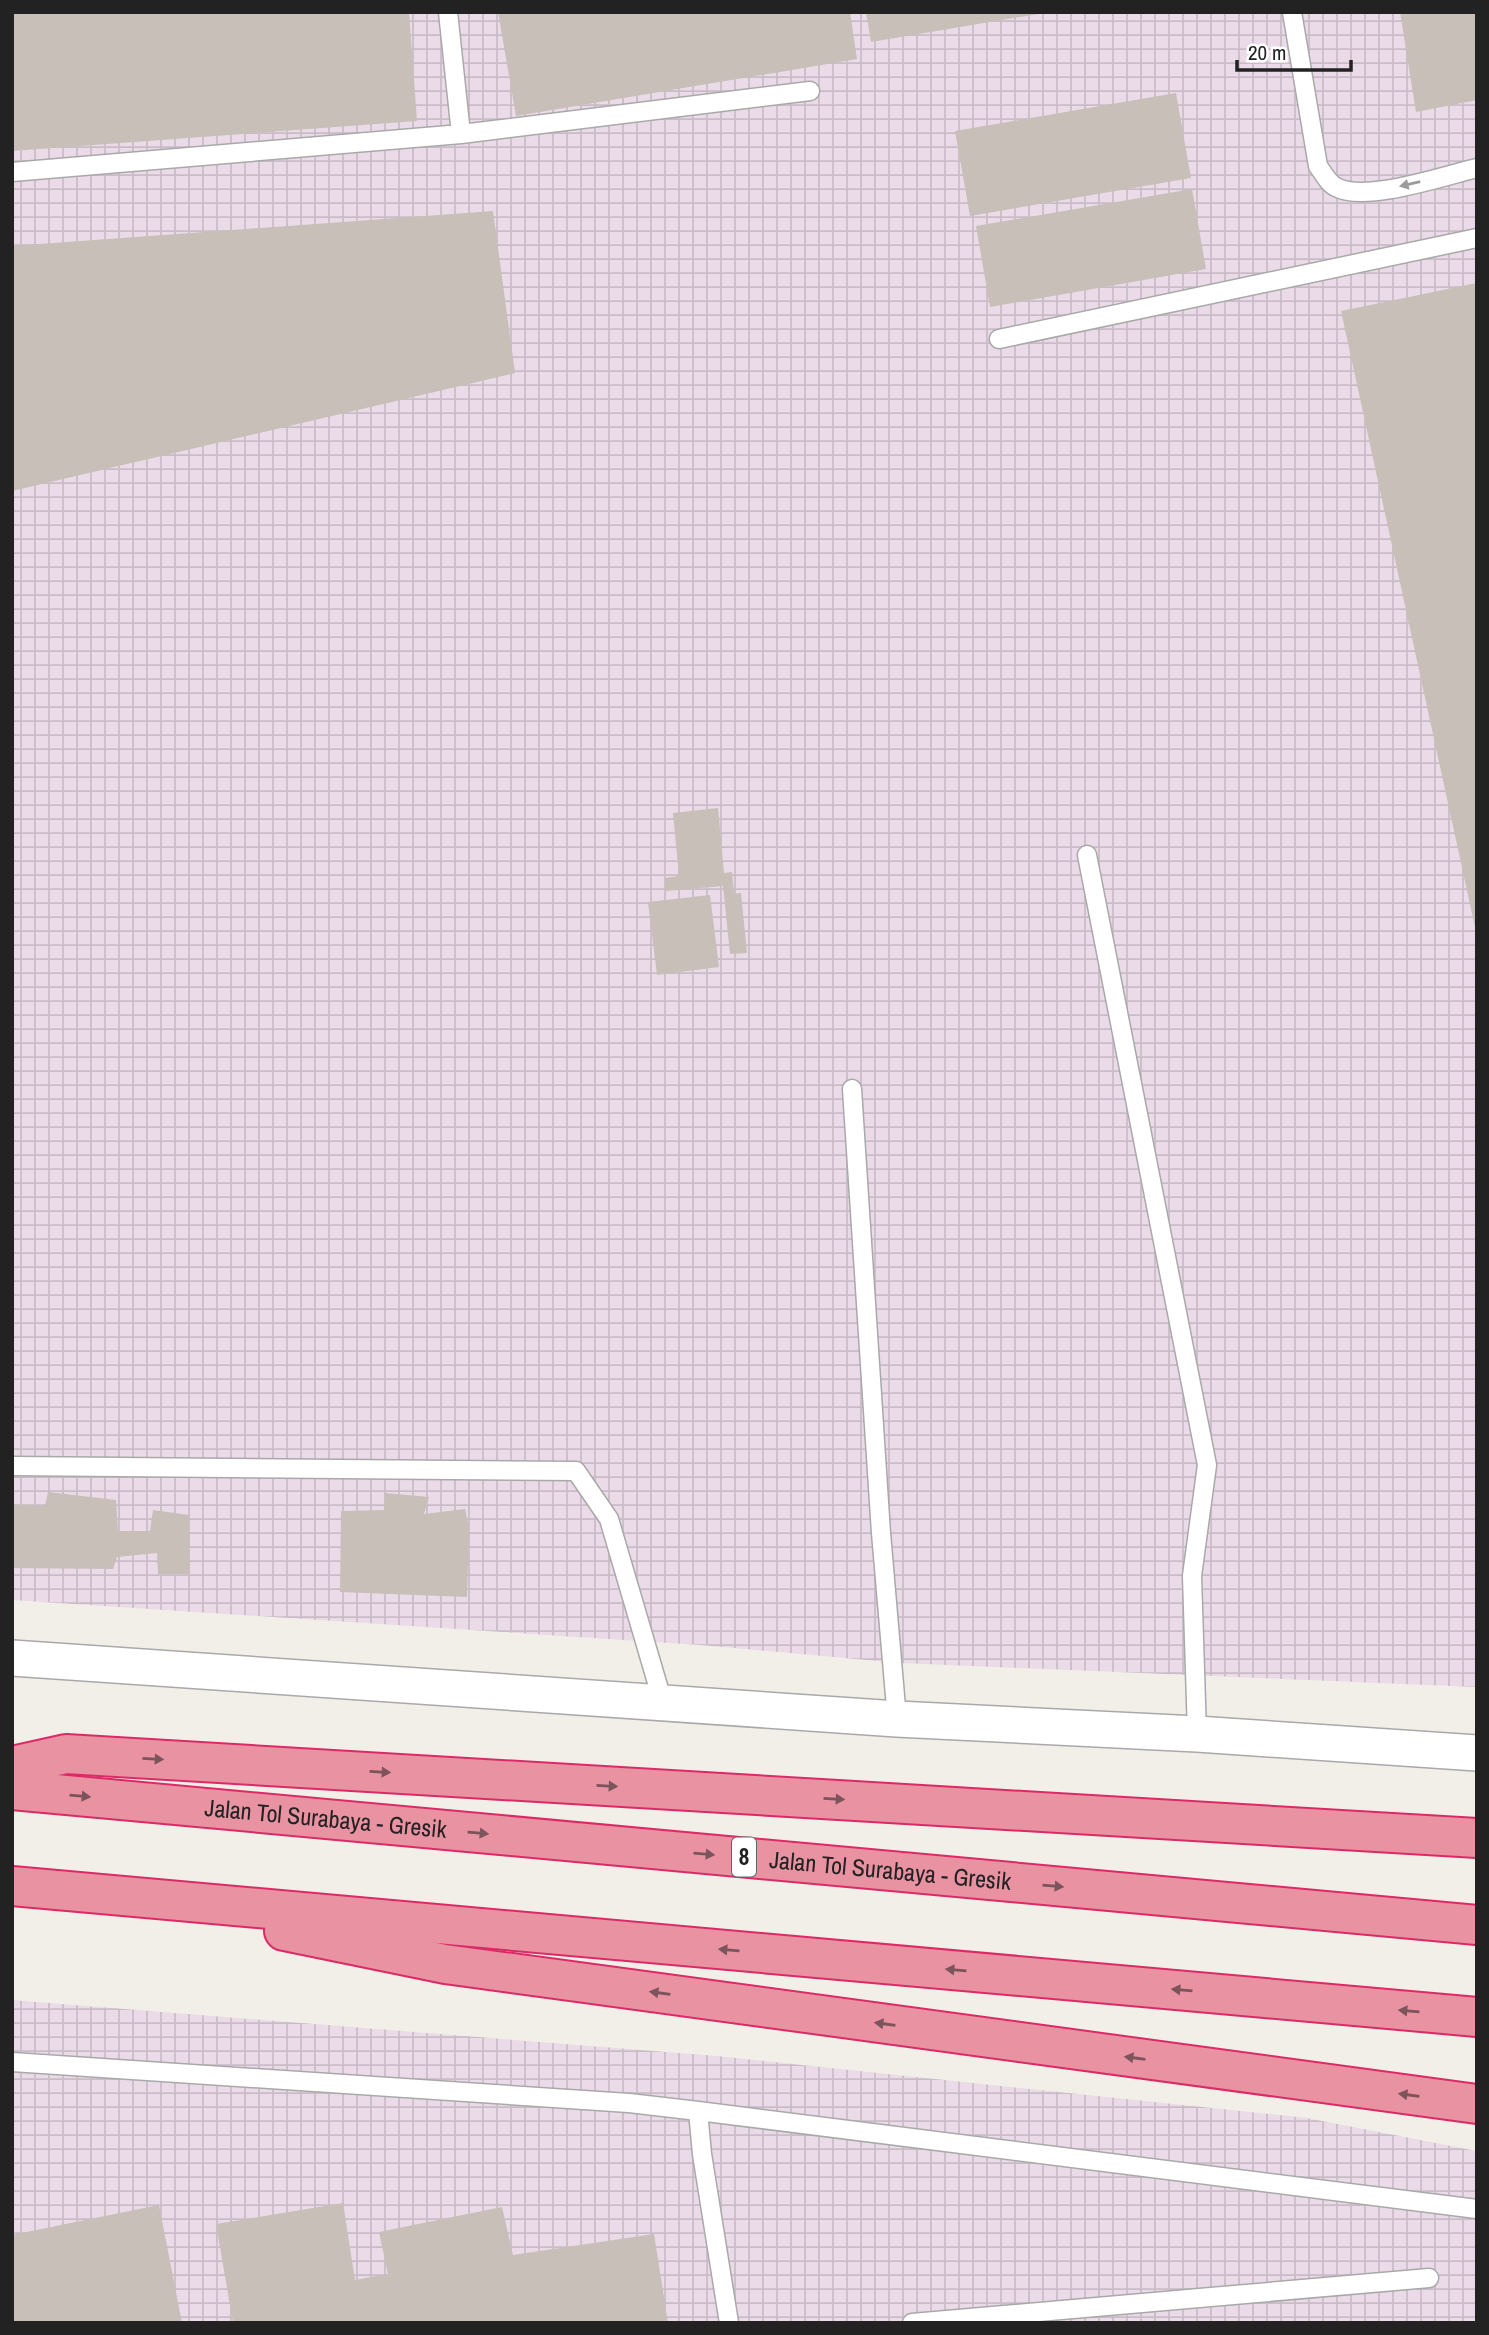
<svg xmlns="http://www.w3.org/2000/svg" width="1489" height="2335" viewBox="0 0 1489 2335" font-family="'Archivo Narrow',sans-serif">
<defs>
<pattern id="industrial-grid" width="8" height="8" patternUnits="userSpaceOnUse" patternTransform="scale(1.75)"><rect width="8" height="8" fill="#ebdbe8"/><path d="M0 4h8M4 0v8" fill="none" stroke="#c9bcc7"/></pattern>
</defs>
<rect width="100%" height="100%" fill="#f2efe9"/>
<!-- industrial -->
<path fill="url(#industrial-grid)" d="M 12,12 L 1477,12 L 1477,1687 L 900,1663 L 700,1645 L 12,1600 Z
M 12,2000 L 717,2056 L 1307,2118 L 1477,2151 L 1477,2323 L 12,2323 Z"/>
<!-- building -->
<path fill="#c7bfb8" d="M 12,12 L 409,12 L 417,121 L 12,151 Z
M 498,12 L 850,12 L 857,59 L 516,116 Z
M 866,12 L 1038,12 L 1038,14 L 871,42 Z
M 1400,12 L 1477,12 L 1477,100 L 1416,112 Z
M 1176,93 L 1191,178 L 970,216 L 955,131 Z
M 1192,189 L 1206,269 L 990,307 L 976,226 Z
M 493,211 L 515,373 L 12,491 L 12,246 Z
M 1477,283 L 1477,932 L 1476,932 L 1341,311 Z
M 718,808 L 724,873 L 732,872 L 734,894 L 741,893 L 747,953 L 730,954 L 723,886 L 666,891 L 665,878 L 679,876 L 673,813 Z
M 710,895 L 719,967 L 657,975 L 648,902 Z
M 48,1492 L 116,1500 L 118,1531 L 150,1531 L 153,1510 L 189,1515 L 190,1574 L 158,1574 L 157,1553 L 117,1557 L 113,1569 L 12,1568 L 12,1504 L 45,1506 Z
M 385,1493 L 429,1497 L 424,1514 L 465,1509 L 469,1528 L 467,1597 L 340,1592 L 341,1511 L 384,1510 Z
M 343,2203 L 355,2280 L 388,2274 L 379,2232 L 502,2207 L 513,2255 L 654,2234 L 668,2323 L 233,2323 L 216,2224 Z
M 159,2205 L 182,2323 L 12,2323 L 12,2235 Z"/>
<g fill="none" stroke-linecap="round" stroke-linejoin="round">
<!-- lane casing -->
<g stroke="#a9a9a9" stroke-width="21">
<path id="lane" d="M 1292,12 L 1318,166 C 1323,173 1329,184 1336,187 C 1365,203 1443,176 1477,168
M 461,134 L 810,91
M 12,172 L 461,134 L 448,12
M 999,339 L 1477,238
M 1087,855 L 1207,1465 L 1192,1576 L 1197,1734
M 852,1089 L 881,1533 L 897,1719
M 12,1466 L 576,1471 L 609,1519 L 663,1703
M 12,2062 L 629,2103 L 698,2111 L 702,2154 L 729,2323
M 698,2111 L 1477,2209
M 912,2323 L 1429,2278"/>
</g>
<!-- street casing -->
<g stroke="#a9a9a9" stroke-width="38">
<path id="street" d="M 12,1658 L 897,1719 L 1197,1734 L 1477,1753"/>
</g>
<!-- highway casing -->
<g stroke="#dc2a67" stroke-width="42">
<g id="highway">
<path d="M 12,1766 L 66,1754 L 1477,1838"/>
<path id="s1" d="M 12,1790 L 1477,1925"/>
<path d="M 12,1886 L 1477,2017"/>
<path d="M 284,1931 L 445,1964 L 1477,2104"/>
</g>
</g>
<!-- lane -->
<use href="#lane" stroke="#fff" stroke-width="18"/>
<!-- street -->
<use href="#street" stroke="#fff" stroke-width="35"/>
<!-- highway -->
<use href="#highway" stroke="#e892a2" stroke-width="38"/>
</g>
<!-- one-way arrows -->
<defs><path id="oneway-solid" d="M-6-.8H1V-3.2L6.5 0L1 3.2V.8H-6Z" transform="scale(1.75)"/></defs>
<use fill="#9c9c9c" href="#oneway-solid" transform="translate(1410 184) rotate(167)"/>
<g fill="#7b545c">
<use href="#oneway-solid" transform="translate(153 1759) rotate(3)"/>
<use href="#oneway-solid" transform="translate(380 1772) rotate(3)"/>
<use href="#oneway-solid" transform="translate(607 1786) rotate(3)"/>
<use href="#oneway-solid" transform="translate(80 1796) rotate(5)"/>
<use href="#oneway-solid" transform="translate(834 1799) rotate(3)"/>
<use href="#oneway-solid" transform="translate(478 1833) rotate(5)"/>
<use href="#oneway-solid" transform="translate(704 1854) rotate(5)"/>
<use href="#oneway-solid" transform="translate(1053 1886) rotate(5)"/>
<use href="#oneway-solid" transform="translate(729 1950) rotate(-175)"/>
<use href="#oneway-solid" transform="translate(956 1970) rotate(-175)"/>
<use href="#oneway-solid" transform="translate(1182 1990) rotate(-175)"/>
<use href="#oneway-solid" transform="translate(660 1993) rotate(-172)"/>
<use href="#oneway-solid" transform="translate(1409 2011) rotate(-175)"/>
<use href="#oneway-solid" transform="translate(885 2024) rotate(-172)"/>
<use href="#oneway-solid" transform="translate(1135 2058) rotate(-172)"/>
<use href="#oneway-solid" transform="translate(1409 2095) rotate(-172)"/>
</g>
<g text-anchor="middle" stroke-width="7" stroke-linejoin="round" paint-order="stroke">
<!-- shield labels -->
<rect fill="#fff" stroke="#646464" stroke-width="2" x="732" y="1837.5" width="24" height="39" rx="5"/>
<g font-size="23" font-weight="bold" fill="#222">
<text x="744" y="1865">8</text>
</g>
<!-- street labels -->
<g font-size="24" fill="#222" stroke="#fff">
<text dy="8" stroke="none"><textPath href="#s1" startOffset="315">Jalan Tol Surabaya - Gresik</textPath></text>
<text dy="8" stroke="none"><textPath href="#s1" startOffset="882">Jalan Tol Surabaya - Gresik</textPath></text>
</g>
</g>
<!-- border -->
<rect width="1489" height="2335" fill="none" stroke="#222222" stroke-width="28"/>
<!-- scale -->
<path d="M1237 60v10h114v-10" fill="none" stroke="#222222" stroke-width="3.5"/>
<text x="1248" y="60" font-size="21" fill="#222222" stroke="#ffffff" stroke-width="5" paint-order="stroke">20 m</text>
</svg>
